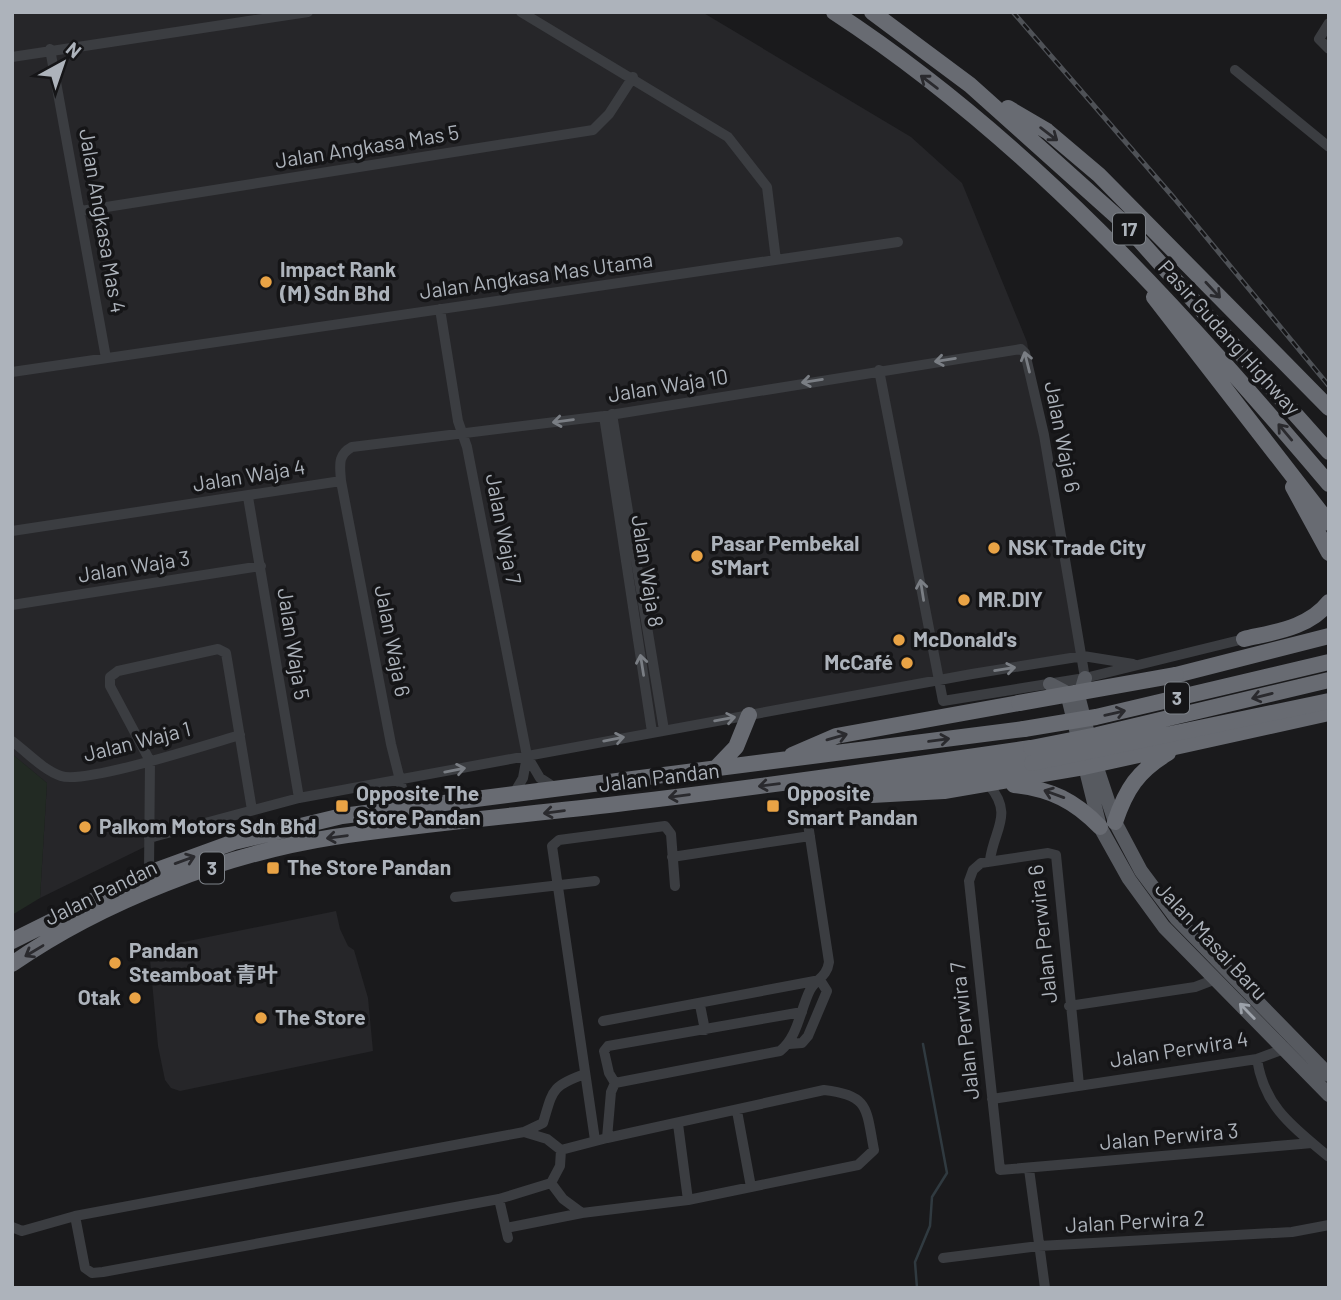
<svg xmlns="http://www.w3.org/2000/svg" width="1341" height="1300" viewBox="0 0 1341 1300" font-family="Barlow,'Noto Sans SC',sans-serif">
<rect width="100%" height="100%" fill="#1a1a1c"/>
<!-- built -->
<path fill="#262629" d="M 12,12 L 702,12 L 911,137 L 962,183 L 1027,342 L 1082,655 L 270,808 L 161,839 L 40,898 L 47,783 L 12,754 Z
M 336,911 L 340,929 L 348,946 L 354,950 L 368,998 L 373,1051 L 180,1091 L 171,1088 L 165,1080 L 158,1046 L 149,949 Z"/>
<!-- green -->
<path fill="#222a23" d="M 12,754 L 47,783 L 40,898 L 12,915 Z"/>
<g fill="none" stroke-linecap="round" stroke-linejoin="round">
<!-- stream -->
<path stroke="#303a40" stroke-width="2.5" d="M 917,1288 L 915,1262 L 930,1226 L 932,1197 L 947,1173 L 923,1044"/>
<!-- minor -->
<path stroke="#3b3d41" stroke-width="10" d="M 521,12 L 728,137 L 767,187 L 776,260
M 1329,23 L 1319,39 L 1329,49
M 50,49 L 106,358
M 12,57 L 308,12
M 1235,70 L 1329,147
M 81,211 L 593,130 L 609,114 L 633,77
M 440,309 L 458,421 L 467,447 L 527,756 L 540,778 L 557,789
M 879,370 L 943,701 L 1085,678 L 1244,639
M 12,372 L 898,242
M 612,414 L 664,730
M 604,416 L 652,732
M 248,497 L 299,798
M 12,531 L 341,481
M 12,605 L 261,566
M 12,741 C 27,752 43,770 61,776 C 86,784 209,744 240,735
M 989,785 C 1014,815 994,829 990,860
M 513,795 L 523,778 L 527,756
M 407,808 L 391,744 L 341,481 C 340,466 337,455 352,447 L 604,416 L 1021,349 L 1025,353 L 1044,435 L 1085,678
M 149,838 L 299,798 L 972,674 L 1083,656 L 1133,664
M 672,857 L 810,836
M 149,873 L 150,761 L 110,686 L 110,677 L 118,671 L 218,649 L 226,653 L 252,810
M 455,897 L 595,881
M 700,1005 L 705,1030
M 1069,1006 L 1195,987 L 1216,979
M 603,1021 L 820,980 L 827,991 L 808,1036 L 802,1043 L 789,1044
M 1257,1059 C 1264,1107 1293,1127 1329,1157
M 615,1083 L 609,1073 L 604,1051 L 608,1046 L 802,1012
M 1079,1085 L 1056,855 L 1048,853 L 981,863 L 973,870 L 969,881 L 1000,1170 L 1312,1143
M 992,1099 L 1257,1059 L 1284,1049
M 737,1111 L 751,1187
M 678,1124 L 688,1200
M 524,1132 L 547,1139 L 561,1150 L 607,1138 L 611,1092 L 615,1083 L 780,1051 C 798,1037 800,1010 810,990 C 816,979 827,977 829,962 L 808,824
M 595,1140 L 552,846 L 559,840 L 665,826 L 671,834 L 675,886
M 1029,1169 L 1045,1288
M 551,1183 L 563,1199 L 582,1213
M 499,1199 L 508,1238
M 75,1216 L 85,1268 L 92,1273 L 103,1272 L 499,1199 L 551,1183 L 560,1166 L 561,1150
M 12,1227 L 22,1231 L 75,1216 L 524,1132 L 543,1123 C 553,1090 551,1086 585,1074
M 506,1228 L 582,1213 L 688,1200 L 858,1165 L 874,1150 C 866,1109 870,1095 824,1090 L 607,1138
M 943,1258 L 1039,1246 L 1292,1232 L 1329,1225"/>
<!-- major -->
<path stroke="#575a60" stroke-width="14" d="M 1085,678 L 1079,699 L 1096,765 L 1115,822 L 1141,871 L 1176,918 L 1329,1075
M 1050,684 L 1067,693 L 1100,827 L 1129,879 L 1164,927 L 1329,1095"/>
<!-- highway -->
<path stroke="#686b72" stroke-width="16" d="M 834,12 C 1027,138 1181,310 1329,484
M 872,12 L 970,85 L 1124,223 L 1329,452
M 1008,108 L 1047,131 L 1099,175 L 1329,408
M 1154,297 L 1329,523
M 1293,487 L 1329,553
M 1244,639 C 1274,632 1309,628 1329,602
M 1176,675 L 1329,636
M 792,755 L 836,736 L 1019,703
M 714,770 L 736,747 L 749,715
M 850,783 L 927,778 L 1032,763
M 815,784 L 872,795 L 944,791 L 1084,767 L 1329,713
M 1014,785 C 1051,789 1075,801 1100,827
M 1115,822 C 1126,789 1138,771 1168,753
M 12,941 L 149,873 L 234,842 L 342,816 L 1024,729
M 12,964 C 103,901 225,854 334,837 C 428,823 523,815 617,804 C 756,788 893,768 1031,748"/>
<!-- rail casing -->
<g stroke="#4e5156" stroke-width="5">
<path id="rail" d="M 1013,12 L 1174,198 L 1329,386"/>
</g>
<!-- rail -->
<use href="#rail" stroke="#151517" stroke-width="2.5" stroke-dasharray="8" stroke-linecap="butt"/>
<!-- highway-bridge -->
<path stroke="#686b72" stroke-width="16" d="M 1019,703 L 1176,675
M 1024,729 L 1096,717 L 1329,662
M 1031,748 L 1097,735 L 1329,680
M 1032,763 L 1329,701"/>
</g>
<!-- one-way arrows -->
<defs><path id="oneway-shaft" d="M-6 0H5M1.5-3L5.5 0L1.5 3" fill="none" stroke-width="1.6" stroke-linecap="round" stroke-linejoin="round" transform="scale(1.75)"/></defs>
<g stroke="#2a2a2e">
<use href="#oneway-shaft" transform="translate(929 82) rotate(-143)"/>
<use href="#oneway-shaft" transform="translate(1049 134) rotate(37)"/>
<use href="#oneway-shaft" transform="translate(1213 290) rotate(47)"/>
<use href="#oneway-shaft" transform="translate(1285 432) rotate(-130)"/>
<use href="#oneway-shaft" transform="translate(1262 696) rotate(166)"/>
<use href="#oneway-shaft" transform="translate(1115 713) rotate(-13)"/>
<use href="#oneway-shaft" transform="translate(837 737) rotate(-16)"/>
<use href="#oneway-shaft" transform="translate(939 740) rotate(-8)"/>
<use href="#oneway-shaft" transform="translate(769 785) rotate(173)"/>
<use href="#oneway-shaft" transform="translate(1054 794) rotate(-160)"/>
<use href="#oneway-shaft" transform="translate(679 796) rotate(173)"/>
<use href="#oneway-shaft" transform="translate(554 812) rotate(173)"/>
<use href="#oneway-shaft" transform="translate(337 837) rotate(172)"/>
<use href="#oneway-shaft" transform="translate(185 860) rotate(-20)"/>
<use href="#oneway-shaft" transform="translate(34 951) rotate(149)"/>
</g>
<g stroke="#7a7e84">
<use href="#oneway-shaft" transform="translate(945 360) rotate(171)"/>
<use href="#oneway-shaft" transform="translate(1027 362) rotate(-104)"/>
<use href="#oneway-shaft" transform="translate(812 381) rotate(171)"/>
<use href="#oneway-shaft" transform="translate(563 421) rotate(173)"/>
<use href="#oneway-shaft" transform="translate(922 590) rotate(-99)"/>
<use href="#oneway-shaft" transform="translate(642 665) rotate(-99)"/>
<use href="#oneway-shaft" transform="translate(1005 669) rotate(-9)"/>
<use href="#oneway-shaft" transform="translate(725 719) rotate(-10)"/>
<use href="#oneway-shaft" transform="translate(614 739) rotate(-11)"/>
<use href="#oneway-shaft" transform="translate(455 770) rotate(-11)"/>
</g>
<use stroke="#9ca1a9" href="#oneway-shaft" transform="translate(1247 1011) rotate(-134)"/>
<!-- markers -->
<g fill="#e9a345" stroke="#151517" stroke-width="2.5">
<circle cx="266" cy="282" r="7"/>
<circle cx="994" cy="548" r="7"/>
<circle cx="697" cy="556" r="7"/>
<circle cx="964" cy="600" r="7"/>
<circle cx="899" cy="640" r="7"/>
<circle cx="907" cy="663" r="7"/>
<rect x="335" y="799" width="14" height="14" rx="3.5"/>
<rect x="766" y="799" width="14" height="14" rx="3.5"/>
<circle cx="85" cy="827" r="7"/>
<rect x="266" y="861" width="14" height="14" rx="3.5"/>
<circle cx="115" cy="963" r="7"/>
<circle cx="135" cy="998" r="7"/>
<circle cx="261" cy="1018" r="7"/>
</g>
<g text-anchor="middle" stroke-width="7" stroke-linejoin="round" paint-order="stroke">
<!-- shield labels -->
<g fill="#151517" stroke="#7f848a" stroke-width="2">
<rect x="1113" y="213.5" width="32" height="31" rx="5"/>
<rect x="1165" y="682.5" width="24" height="31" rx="5"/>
<rect x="200" y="852.5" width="24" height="31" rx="5"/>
</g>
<g font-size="19" font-weight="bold" fill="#adb3bb">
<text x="1129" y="236">17</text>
<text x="1177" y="705">3</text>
<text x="212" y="875">3</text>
</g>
<!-- street labels -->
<g font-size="21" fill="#adb3bb" stroke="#151517">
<text transform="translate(367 147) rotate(-9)" y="7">Jalan Angkasa Mas 5</text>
<text transform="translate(102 221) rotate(80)" y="7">Jalan Angkasa Mas 4</text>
<text transform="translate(536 276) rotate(-8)" y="7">Jalan Angkasa Mas Utama</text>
<text transform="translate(1229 338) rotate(48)" y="7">Pasir Gudang Highway</text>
<text transform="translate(668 386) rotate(-9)" y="7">Jalan Waja 10</text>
<text transform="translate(1062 437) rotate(79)" y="7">Jalan Waja 6</text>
<text transform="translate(249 476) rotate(-9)" y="7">Jalan Waja 4</text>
<text transform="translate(503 529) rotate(79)" y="7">Jalan Waja 7</text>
<text transform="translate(134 567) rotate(-9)" y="7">Jalan Waja 3</text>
<text transform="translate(647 571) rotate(81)" y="7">Jalan Waja 8</text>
<text transform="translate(392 641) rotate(79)" y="7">Jalan Waja 6</text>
<text transform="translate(293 644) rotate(81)" y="7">Jalan Waja 5</text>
<text transform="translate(137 742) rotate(-14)" y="7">Jalan Waja 1</text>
<text transform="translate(659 778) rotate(-7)" y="7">Jalan Pandan</text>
<text transform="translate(101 893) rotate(-26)" y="7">Jalan Pandan</text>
<text transform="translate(1043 934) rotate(-96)" y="7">Jalan Perwira 6</text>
<text transform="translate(1211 941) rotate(47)" y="7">Jalan Masai Baru</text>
<text transform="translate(965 1031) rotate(-96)" y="7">Jalan Perwira 7</text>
<text transform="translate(1179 1050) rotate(-9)" y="7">Jalan Perwira 4</text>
<text transform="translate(1169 1137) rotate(-5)" y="7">Jalan Perwira 3</text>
<text transform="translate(1135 1222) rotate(-3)" y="7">Jalan Perwira 2</text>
</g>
<!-- poi labels -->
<g font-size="21" font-weight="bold" fill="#adb3bb" stroke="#151517" text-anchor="start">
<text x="280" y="277">Impact Rank<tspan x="280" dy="24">(M) Sdn Bhd</tspan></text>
<text x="711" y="551">Pasar Pembekal<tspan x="711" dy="24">S'Mart</tspan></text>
<text x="1008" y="555">NSK Trade City</text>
<text x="978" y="607">MR.DIY</text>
<text x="913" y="647">McDonald's</text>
<text x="893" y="670" text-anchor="end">McCafé</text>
<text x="356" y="801">Opposite The<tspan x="356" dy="24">Store Pandan</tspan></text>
<text x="787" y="801">Opposite<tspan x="787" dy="24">Smart Pandan</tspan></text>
<text x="99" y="834">Palkom Motors Sdn Bhd</text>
<text x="287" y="875">The Store Pandan</text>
<text x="129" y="958">Pandan<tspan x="129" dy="24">Steamboat 青叶</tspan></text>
<text x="121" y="1005" text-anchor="end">Otak</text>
<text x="275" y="1025">The Store</text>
</g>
</g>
<!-- border -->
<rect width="1341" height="1300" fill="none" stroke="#adb3bb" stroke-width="28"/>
<!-- north arrow -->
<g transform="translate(63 63) rotate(40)" stroke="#151517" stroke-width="5" paint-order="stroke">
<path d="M0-5L12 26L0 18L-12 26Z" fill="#adb3bb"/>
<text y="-10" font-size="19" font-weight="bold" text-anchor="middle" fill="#adb3bb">N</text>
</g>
</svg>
